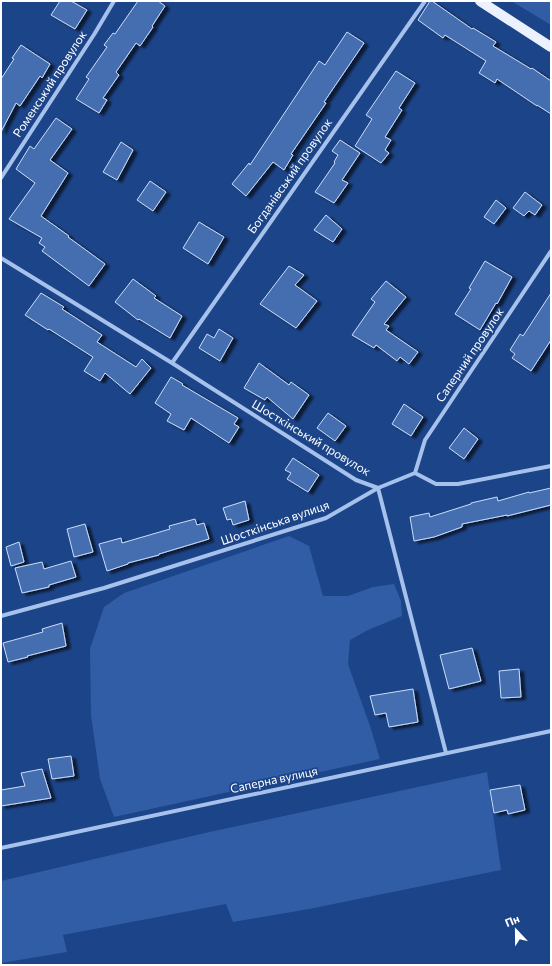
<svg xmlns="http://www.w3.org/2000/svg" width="552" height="966" viewBox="0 0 552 966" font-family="Commissioner,sans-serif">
<defs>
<filter id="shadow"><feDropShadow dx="4.5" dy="2.5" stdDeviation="1" flood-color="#0009"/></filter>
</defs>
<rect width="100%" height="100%" fill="#1c4488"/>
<!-- green -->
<path fill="#305da6" d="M 514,1 L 551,1 L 551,25 L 513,2 Z
M 289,536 L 309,546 L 323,596 L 348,596 L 373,587 L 394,584 L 401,601 L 402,616 L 368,630 L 350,640 L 348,664 L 370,726 L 380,759 L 114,817 L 100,779 L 91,715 L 90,649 L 104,607 L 124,593 Z
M 487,772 L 501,870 L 309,909 L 233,922 L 226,904 L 63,935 L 67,952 L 1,963 L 1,881 L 205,833 Z"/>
<!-- building -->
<path fill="#446eb1" stroke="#cbddf9" filter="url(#shadow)" d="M 60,1 L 71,1 L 87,10 L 75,29 L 51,15 Z
M 138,1 L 158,1 L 165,6 L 152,26 L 153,27 L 140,46 L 136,43 L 116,72 L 119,75 L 103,98 L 107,100 L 99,113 L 76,99 L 89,79 L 86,77 L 107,47 L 104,45 L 113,33 L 115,34 Z
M 430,1 L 432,1 L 472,29 L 473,28 L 496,42 L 493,46 L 531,69 L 532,68 L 551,81 L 551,114 L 537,105 L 537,106 L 497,79 L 495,83 L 479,73 L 486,61 L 445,35 L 443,38 L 418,20 Z
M 347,32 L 364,43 L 324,102 L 326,103 L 291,154 L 293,155 L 284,170 L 273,162 L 246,196 L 232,184 L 249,163 L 250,165 L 319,61 L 325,65 Z
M 21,45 L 50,64 L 42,78 L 40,76 L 20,106 L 16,103 L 1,132 L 1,79 L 14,59 L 12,58 Z
M 396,71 L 415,83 L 399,108 L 402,110 L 385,137 L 391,140 L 385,150 L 389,153 L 381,163 L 355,146 L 372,119 L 366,115 Z
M 56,118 L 72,129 L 50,160 L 68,173 L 41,216 L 69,236 L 68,237 L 105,264 L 89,286 L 42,251 L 45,247 L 39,243 L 42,238 L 9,219 L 35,183 L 16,169 L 30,146 L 34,149 Z
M 340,140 L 360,153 L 342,180 L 348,183 L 334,203 L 315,192 L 335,163 L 334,162 L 338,155 L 332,151 Z
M 121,142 L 133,150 L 117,180 L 103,172 Z
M 150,181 L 166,192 L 153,211 L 137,200 Z
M 525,192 L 542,205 L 535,215 L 529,211 L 524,216 L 513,208 Z
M 496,200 L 506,208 L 494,224 L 484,217 Z
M 326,215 L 342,229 L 333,242 L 314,230 Z
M 199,222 L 224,237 L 208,264 L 183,248 Z
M 485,261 L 512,277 L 497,304 L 496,303 L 480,330 L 455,314 L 471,289 L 469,288 Z
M 289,266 L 304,275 L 295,285 L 317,301 L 296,328 L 260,304 Z
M 133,279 L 156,296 L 154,298 L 182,316 L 170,338 L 139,319 L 138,320 L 115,302 Z
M 386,281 L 406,297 L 384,324 L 389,326 L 386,330 L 418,352 L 409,364 L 400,357 L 397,361 L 376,345 L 374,348 L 352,335 L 375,302 L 371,299 Z
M 41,293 L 64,307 L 62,309 L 102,335 L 97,342 L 136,367 L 142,359 L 151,368 L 130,394 L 105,373 L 100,381 L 84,371 L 93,357 L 49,329 L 48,330 L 25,315 Z
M 551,293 L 551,340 L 531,371 L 512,358 L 515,354 L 510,350 L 520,334 L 523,336 Z
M 219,329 L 233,338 L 220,361 L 199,348 L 207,334 L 214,338 Z
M 259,363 L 289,385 L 291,382 L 309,395 L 293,419 L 267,397 L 265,400 L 244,388 Z
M 171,377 L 183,384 L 182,385 L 238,418 L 234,424 L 239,427 L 229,443 L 191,418 L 184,430 L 167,421 L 171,414 L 155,403 Z
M 404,404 L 423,417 L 411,436 L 392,424 Z
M 328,413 L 346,426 L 335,441 L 317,428 Z
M 464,428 L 478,439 L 464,459 L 449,448 Z
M 293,458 L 319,475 L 308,492 L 287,479 L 291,473 L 285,470 Z
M 551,488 L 551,505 L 507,516 L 507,515 L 462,524 L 462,527 L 434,537 L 414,541 L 410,517 L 429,513 L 430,517 L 471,504 L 471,503 L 497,497 L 498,501 L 529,492 L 529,493 Z
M 245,501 L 249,520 L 233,525 L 231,519 L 227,520 L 223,508 Z
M 195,519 L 197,525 L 204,523 L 209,539 L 159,554 L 159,555 L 128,563 L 128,564 L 107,571 L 99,544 L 121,538 L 122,543 L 170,529 L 169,526 Z
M 85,524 L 93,552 L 74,557 L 67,529 Z
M 19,542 L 24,562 L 11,566 L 6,547 Z
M 71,561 L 76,577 L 49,585 L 49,587 L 22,593 L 15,568 L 42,562 L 44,569 Z
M 62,623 L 66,646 L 27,656 L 28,657 L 8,662 L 3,643 L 43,632 L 42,629 Z
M 472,648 L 481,681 L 449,689 L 440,655 Z
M 519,669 L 521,697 L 501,698 L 499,671 Z
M 413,689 L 418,722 L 389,727 L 386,713 L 375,715 L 370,696 Z
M 71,756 L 74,776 L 52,779 L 48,759 Z
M 42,769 L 51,798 L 1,806 L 1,790 L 25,786 L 21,773 Z
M 520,785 L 525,810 L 508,814 L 507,810 L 494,813 L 490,790 Z"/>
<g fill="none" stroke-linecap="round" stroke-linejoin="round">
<!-- street -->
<path stroke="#a6c1ec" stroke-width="4" d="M 1,178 L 95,33 L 114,1
M 1,258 L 172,363 L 356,480 L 378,488 L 446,753
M 172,363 L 425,1
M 415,473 L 425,440 L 551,251
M 1,616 L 104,588 L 326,518 L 378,488 L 415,473 L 436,484 L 458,484 L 551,466
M 1,848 L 551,731"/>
<!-- primary -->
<path stroke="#ebf1ff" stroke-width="10" d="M 480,1 L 551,47"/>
</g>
<g text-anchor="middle" stroke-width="3.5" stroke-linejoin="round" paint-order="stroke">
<!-- street labels -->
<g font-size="12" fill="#fff" stroke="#1c4488">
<text transform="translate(50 84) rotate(-57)" y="4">Роменський провулок</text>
<text transform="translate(290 176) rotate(-55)" y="4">Богданівський провулок</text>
<text transform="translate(470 355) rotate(-56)" y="4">Саперний провулок</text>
<text transform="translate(311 438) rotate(31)" y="4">Шосткінський провулок</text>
<text transform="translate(275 523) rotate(-19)" y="4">Шосткінська вулиця</text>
<text transform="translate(274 780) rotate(-12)" y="4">Саперна вулиця</text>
</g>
</g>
<!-- border -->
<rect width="552" height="966" fill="none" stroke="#ffffff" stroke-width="4"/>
<!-- north arrow -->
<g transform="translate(516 930) rotate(338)" stroke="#1c4488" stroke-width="3" paint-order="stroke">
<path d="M0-3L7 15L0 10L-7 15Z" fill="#ffffff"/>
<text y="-6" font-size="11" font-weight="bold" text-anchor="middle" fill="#ffffff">Пн</text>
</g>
</svg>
